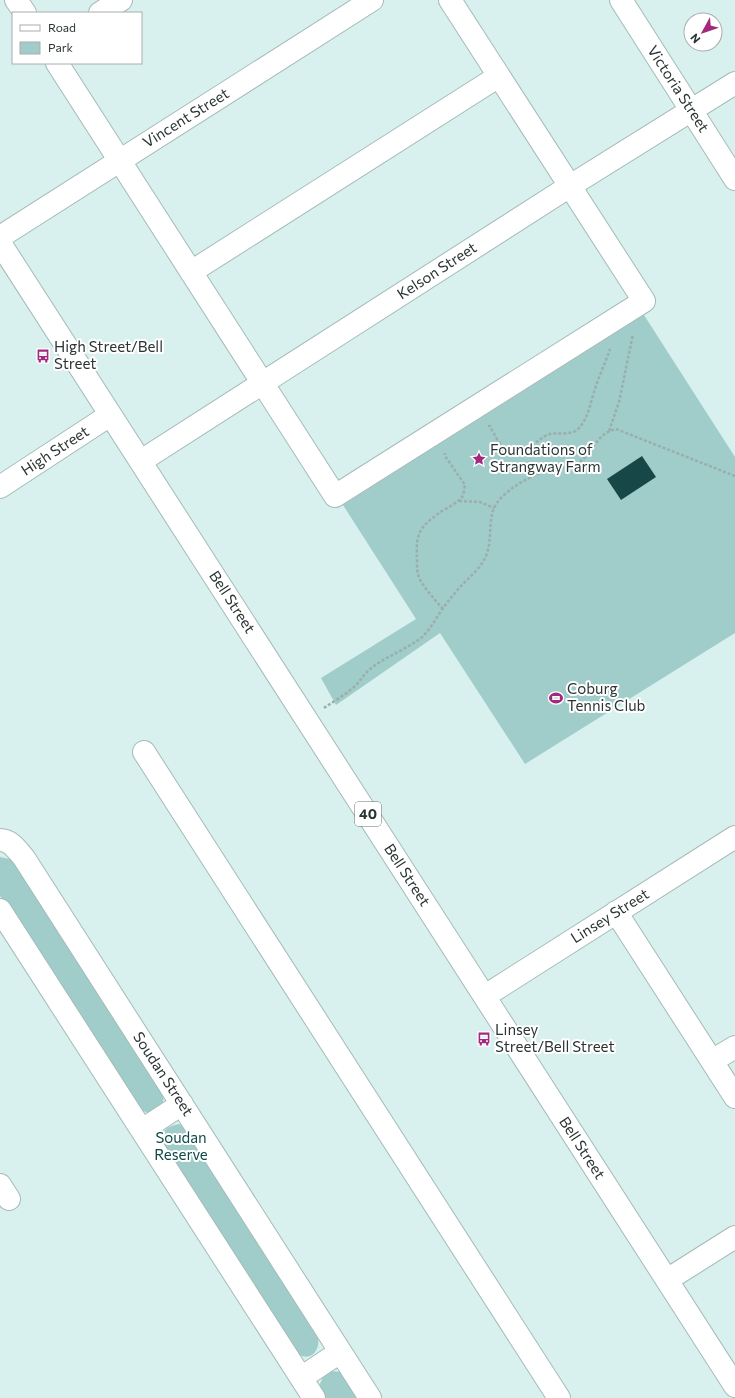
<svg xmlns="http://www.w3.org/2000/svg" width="735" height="1398" viewBox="0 0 735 1398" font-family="Commissioner,sans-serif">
<rect width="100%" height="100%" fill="#d8f1ef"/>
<!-- green -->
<path fill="#a0cdca" d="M 644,315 L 735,457 L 735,633 L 525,764 L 440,633 L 336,705 L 321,678 L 416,619 L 343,505 Z
M 0,857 L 10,859 L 18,866 L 163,1093 C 165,1107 160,1107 148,1113 L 141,1110 L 135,1105 L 0,896 Z
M 179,1124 L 187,1129 L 318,1338 C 320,1347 314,1360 302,1356 C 299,1355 296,1352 293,1350 L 165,1150 C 160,1134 161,1128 179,1124 Z
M 331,1371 L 341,1372 L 358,1398 L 324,1398 L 319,1386 L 323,1377 Z"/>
<!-- building -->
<path fill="#174847" d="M 642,456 L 656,477 L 621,500 L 607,479 Z"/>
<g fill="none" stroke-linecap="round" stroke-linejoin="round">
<!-- minor casing -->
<g stroke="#a3bbb9" stroke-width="24">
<path id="minor" d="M 16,0 L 25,13
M 621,0 L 735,179
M 100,13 L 121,0
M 57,63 L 335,496 L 644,301 L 450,0
M 0,237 L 372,0
M 191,272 L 499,76
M 141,461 L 570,186 L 735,83
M 0,487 L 110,415
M 144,752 L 559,1398
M 0,840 C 11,840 17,850 24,858 L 370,1398
M 0,910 L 314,1398
M 616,912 L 735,1097
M 485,996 L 735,837
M 712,1061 L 735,1047
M 142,1130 L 182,1104
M 0,1185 L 9,1199
M 667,1280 L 735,1237
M 301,1378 L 340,1352"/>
</g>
<!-- highway casing -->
<g stroke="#a3bbb9" stroke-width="24">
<path id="highway" d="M 0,243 L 735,1386"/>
</g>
<!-- path -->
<path stroke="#9aaeac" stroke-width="2.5" stroke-dasharray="3 2" stroke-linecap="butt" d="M 488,426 L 490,426 C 494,434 501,449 510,453 C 522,457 537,440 547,435 C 557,431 571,437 579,428 C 588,418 590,405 594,392 C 598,378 605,364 610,349
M 609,431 L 619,402 L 633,334
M 459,501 L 480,502 L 494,508
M 443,609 C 435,600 426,590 420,580 C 417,574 417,568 417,562 C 416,535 417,529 439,513 C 445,509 459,502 462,497 C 464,494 464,489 465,485 L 445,456 L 445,453
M 324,708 C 334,701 347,694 356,685 C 361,680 364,674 370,669 C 385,657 405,650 421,638 C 429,631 434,622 439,614 C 444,606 450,599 456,592 C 465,580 479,571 485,558 C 495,538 484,515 501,498 C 516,483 534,474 554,469 C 562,467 570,469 577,464 C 593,454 596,433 616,429 L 735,476"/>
<!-- minor -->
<use href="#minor" stroke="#fff" stroke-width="22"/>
<!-- highway -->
<use href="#highway" stroke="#fff" stroke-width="22"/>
</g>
<!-- icons -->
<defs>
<g id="bus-bare" transform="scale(1.08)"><path d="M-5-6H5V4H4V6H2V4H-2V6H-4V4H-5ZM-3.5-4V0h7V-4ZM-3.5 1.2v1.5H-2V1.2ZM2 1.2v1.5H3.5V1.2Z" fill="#a3297f" stroke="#fff" stroke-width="2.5" paint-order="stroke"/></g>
<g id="sight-bare" transform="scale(1.08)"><path d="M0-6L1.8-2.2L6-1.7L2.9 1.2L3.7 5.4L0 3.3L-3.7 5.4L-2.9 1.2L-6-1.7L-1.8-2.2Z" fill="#a3297f" stroke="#fff" stroke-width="2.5" paint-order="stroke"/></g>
<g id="stadium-bare" transform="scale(1.08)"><path d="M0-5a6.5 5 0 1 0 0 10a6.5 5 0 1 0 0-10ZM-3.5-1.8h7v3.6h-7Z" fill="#a3297f" stroke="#fff" stroke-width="2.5" paint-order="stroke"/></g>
</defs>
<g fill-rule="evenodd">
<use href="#bus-bare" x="43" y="356"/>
<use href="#sight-bare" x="479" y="459"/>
<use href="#stadium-bare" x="556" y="698"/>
<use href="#bus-bare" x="484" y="1039"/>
</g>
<g text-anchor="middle" stroke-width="4" stroke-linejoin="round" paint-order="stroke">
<!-- shield labels -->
<rect fill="#fff" stroke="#6b7171" stroke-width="1" x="355" y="802" width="26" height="24" rx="3"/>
<g font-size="14" font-weight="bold" fill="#2b3434">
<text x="368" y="819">40</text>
</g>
<!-- street labels -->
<g font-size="15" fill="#2b3434" stroke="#fff">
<text transform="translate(678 89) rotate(57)" y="5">Victoria Street</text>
<text transform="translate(186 118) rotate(-32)" y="5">Vincent Street</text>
<text transform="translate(437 271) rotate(-33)" y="5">Kelson Street</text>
<text transform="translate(55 451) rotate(-33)" y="5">High Street</text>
<text transform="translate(232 602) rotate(57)" y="5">Bell Street</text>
<text transform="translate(407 875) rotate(57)" y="5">Bell Street</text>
<text transform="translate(610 916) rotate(-32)" y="5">Linsey Street</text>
<text transform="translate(163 1074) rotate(57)" y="5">Soudan Street</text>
<text transform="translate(582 1148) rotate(57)" y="5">Bell Street</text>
</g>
<!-- poi labels -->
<g font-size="15" fill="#2b3434" stroke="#fff" text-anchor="start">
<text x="54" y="352">High Street/Bell<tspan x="54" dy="17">Street</tspan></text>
<text x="490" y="455">Foundations of<tspan x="490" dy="17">Strangway Farm</tspan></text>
<text x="567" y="694">Coburg<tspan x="567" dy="17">Tennis Club</tspan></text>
<text x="495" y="1035">Linsey<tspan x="495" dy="17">Street/Bell Street</tspan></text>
</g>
<!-- park labels -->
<g font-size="15" fill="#0e4847" stroke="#fff">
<text x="181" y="1143">Soudan<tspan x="181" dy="17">Reserve</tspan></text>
</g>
</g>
<!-- legend -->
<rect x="12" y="12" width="130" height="52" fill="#ffffff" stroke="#aaaeae"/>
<rect x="20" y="25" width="20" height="6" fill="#ffffff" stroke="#aaaeae"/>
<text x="48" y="32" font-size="12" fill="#2b3434">Road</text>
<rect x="20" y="42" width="20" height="12" fill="#a0cdca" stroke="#aaaeae"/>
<text x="48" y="52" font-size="12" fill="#2b3434">Park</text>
<!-- north arrow -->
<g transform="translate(703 32) rotate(230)"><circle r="19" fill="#ffffff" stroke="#aaaeae"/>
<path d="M0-3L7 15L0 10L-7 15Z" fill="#a3297f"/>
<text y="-6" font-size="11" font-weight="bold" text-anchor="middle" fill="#2b3434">N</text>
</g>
</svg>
